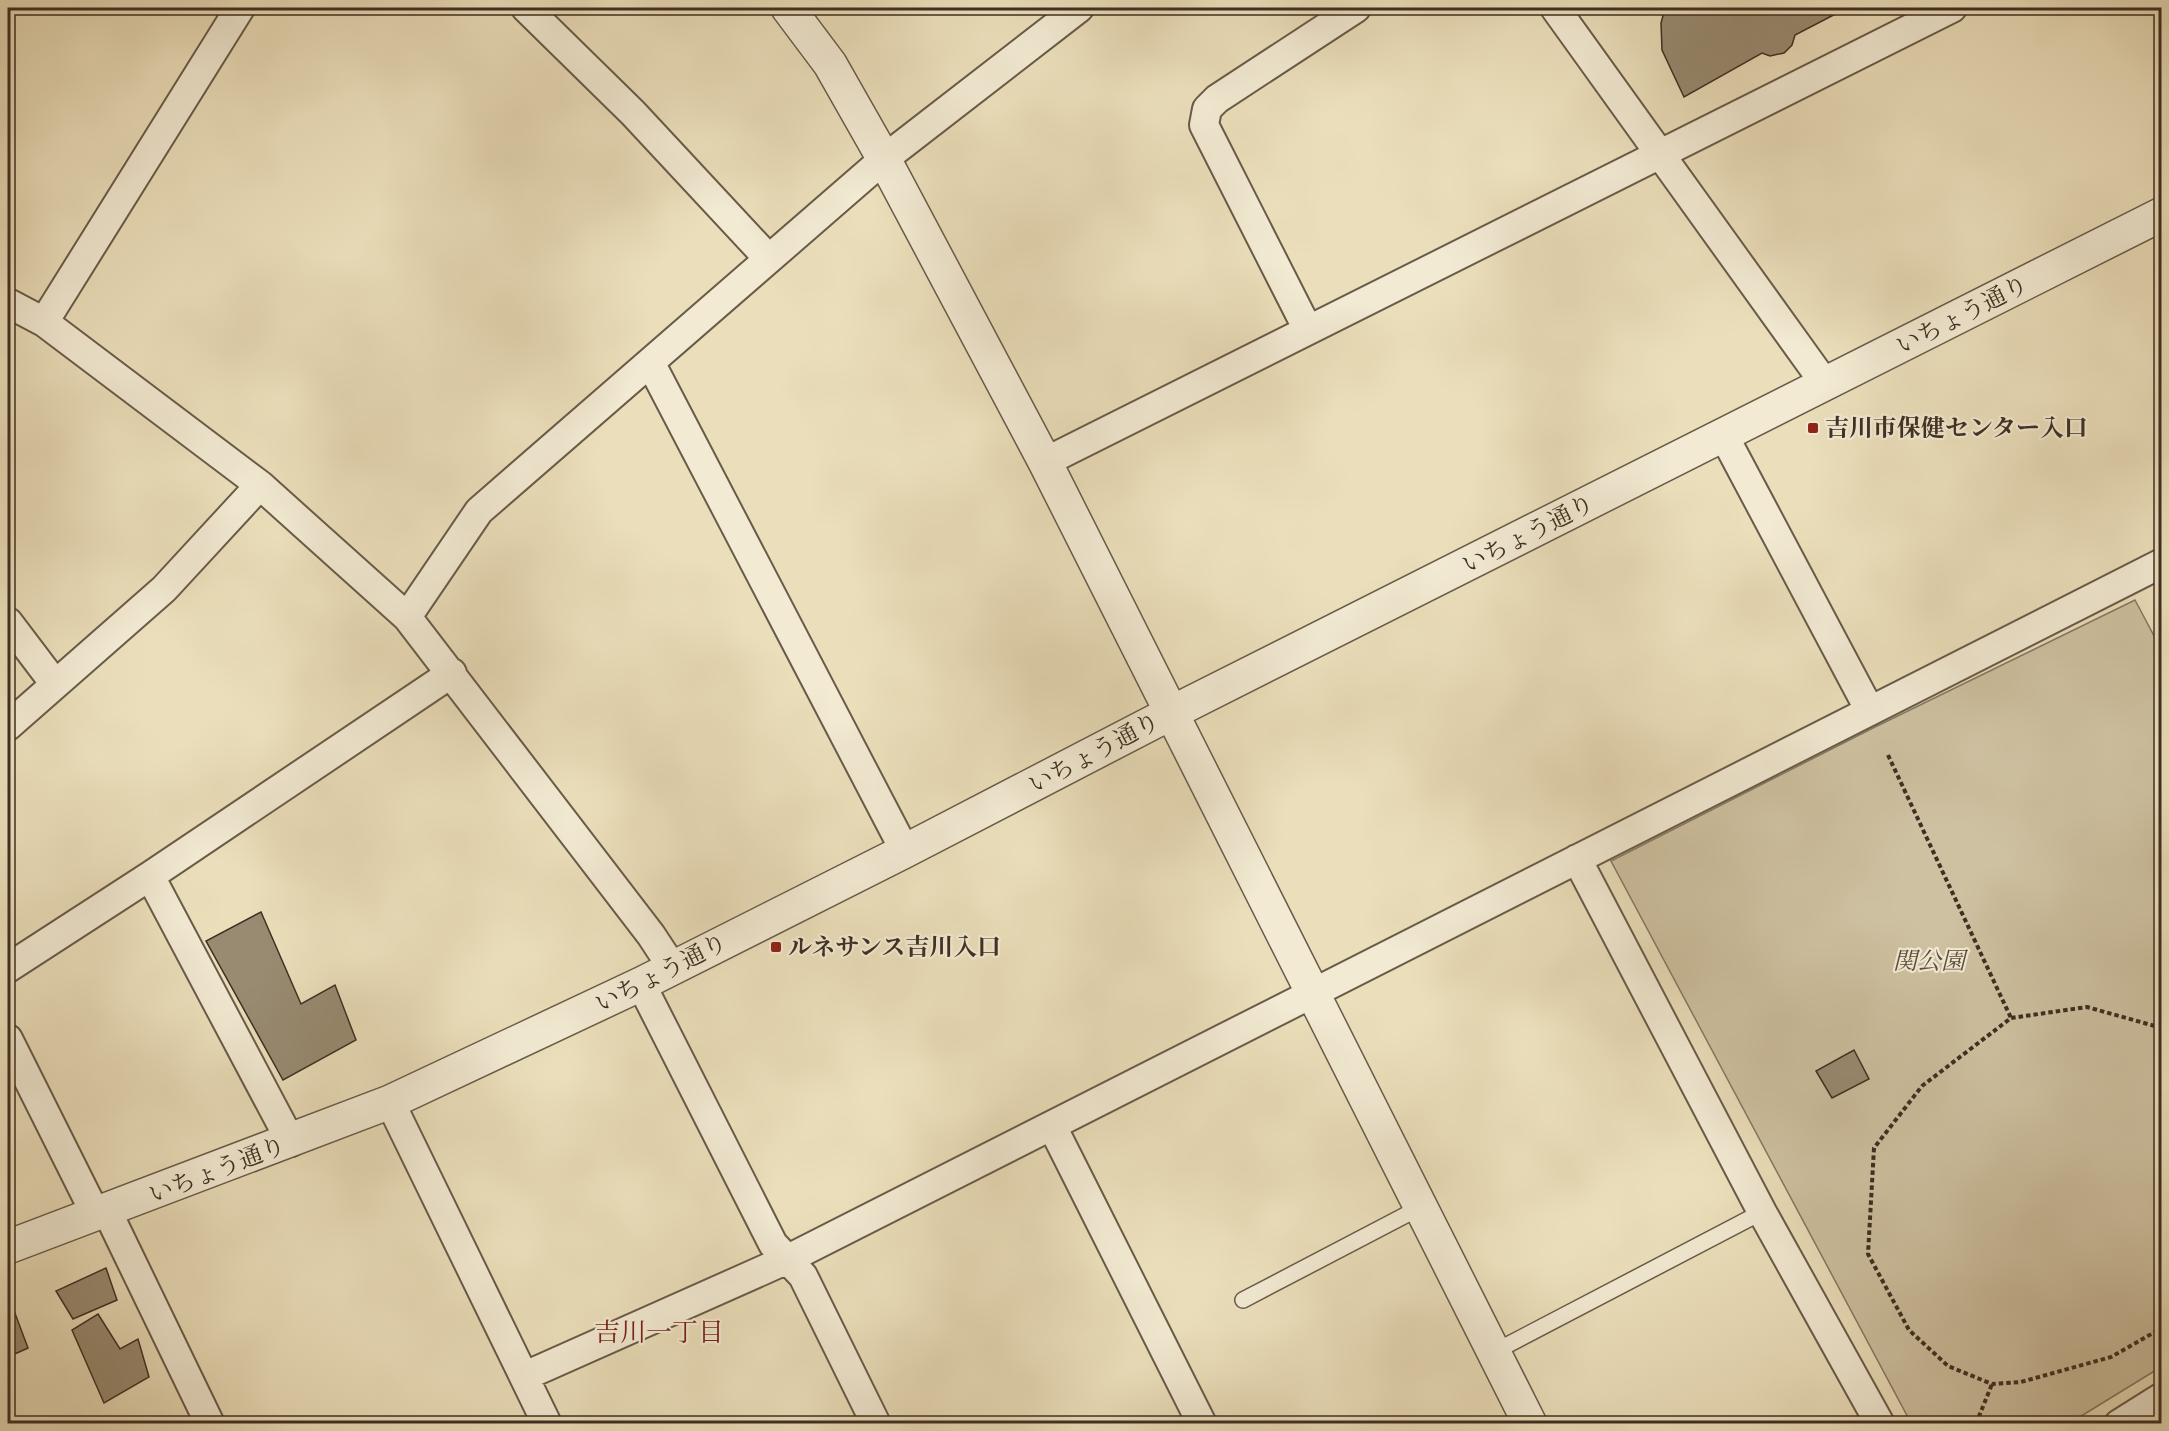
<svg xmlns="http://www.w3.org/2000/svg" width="2169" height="1431" viewBox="0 0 2169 1431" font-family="'Libre Bodoni','Noto Serif JP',serif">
<rect width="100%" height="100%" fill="#ebdfbb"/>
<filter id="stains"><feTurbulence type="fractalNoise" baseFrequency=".00333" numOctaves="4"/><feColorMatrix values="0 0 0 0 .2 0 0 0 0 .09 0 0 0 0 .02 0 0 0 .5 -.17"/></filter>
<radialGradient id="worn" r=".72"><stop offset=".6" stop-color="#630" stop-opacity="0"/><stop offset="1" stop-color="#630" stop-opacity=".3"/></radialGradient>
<!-- green -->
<path fill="#cec1a1" stroke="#867862" stroke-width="1.5" d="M 2135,600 L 2162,651 L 2161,1367 L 2070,1423 L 1911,1423 L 1611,861 L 1873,728 Z"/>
<!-- building -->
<path fill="#988b72" stroke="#3e2f23" stroke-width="1.5" d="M 1665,8 L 1847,8 L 1795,35 L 1792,45 L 1784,53 L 1770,56 L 1762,53 L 1684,97 L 1662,50 L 1661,23 Z
M 261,912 L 301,1004 L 335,985 L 356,1040 L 283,1080 L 206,941 Z
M 1854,1050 L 1869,1079 L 1832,1098 L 1816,1071 Z
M 106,1268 L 117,1300 L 73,1319 L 56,1291 Z
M 10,1300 L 28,1348 L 8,1357 L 8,1301 Z
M 98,1314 L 120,1349 L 138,1339 L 149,1377 L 104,1403 L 72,1330 Z
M 8,1406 L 16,1424 L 8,1424 Z"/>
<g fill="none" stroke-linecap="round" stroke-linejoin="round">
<!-- service casing -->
<g stroke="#695b49" stroke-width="18">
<path id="service" d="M 1243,1300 L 1421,1207
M 1494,1352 L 1762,1212"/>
</g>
<!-- minor casing -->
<g stroke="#695b49" stroke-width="32">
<path id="minor" d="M 526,8 L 633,113 L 768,258
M 1555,8 L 1826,385
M 8,303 L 44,322 L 260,485 L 407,617 L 651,935 L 672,967
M 44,322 L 240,8
M 1308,330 L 1204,125 L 1207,109 L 1217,99 L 1356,8
M 651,364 L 905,851
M 1724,436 L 1870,711
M 1045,462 L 1952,8
M 407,617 L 479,511 L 884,159 L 1079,8
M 8,622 L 55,684
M 8,726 L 164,589 L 260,485
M 1577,859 L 1762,1212 L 1880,1424
M 150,876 L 291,1142
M 8,968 L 150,876 L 452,673
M 641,984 L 773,1244 L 803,1276 L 876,1424
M 8,1039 L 96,1215
M 390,1102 L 547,1424
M 1052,1126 L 1202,1424
M 107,1211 L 210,1424
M 525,1376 L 788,1259 L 2162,563
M 2119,1424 L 2162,1397"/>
</g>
<!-- tertiary casing -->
<g stroke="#695b49" stroke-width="36">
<path id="tertiary" d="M 788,8 L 830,64 L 884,159 L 1045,462 L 1530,1424
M 8,1247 L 390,1102 L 641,984 L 905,851 L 1171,713 L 2162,214"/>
</g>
<!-- path -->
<path stroke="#3e2f23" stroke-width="4" stroke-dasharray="4.5 3" stroke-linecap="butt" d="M 1888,755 L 2011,1018
M 2162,1028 L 2087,1007 L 2011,1018 L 1922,1086 L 1874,1148 L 1868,1254 L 1909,1330 L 1948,1366 L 1992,1384 L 2021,1382 L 2111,1357 L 2162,1328
M 1976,1424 L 1992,1384"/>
<!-- service -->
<use href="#service" stroke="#f2ead3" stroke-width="15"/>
<!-- minor -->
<use href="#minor" stroke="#f2ead3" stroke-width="28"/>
<!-- tertiary -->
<use href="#tertiary" stroke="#f2ead3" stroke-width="33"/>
</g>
<!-- markers -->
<g fill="#8f2418" stroke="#f2ead3" stroke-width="2">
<rect x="1807" y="422" width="12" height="12" rx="3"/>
<rect x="770" y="941" width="12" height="12" rx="3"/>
</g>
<g text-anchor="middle" stroke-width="4.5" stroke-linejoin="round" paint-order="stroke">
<!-- street labels -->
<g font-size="24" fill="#3e2f23" stroke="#f2ead3">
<text transform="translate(1962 315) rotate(-27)" y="8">いちょう通り</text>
<text transform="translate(1528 534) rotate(-27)" y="8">いちょう通り</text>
<text transform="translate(1094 753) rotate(-28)" y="8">いちょう通り</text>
<text transform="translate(661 973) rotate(-27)" y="8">いちょう通り</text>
<text transform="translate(217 1170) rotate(-21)" y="8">いちょう通り</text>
</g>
<!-- poi labels -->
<g font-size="24" font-weight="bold" fill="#3e2f23" stroke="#f2ead3" text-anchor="start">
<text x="1825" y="436">吉川市保健センター入口</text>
<text x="788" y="955">ルネサンス吉川入口</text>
</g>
<!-- park labels -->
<g font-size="24" font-style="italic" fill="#5b4c3c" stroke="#f2ead3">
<text x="1929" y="969">関公園</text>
</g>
<!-- neighbourhood labels -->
<g font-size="26" fill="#7a1f14" stroke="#f2ead3">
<text x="659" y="1341">吉川一丁目</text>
</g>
</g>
<!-- margin -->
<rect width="2169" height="1431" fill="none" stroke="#ebdfbb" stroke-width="30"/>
<rect x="9" y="9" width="2151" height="1413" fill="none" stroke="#3e2f23" stroke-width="3"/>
<rect x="15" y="15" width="2139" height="1401" fill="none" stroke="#3e2f23" stroke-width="1.5"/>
<rect width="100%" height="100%" filter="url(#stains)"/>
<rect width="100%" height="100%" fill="url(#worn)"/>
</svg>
